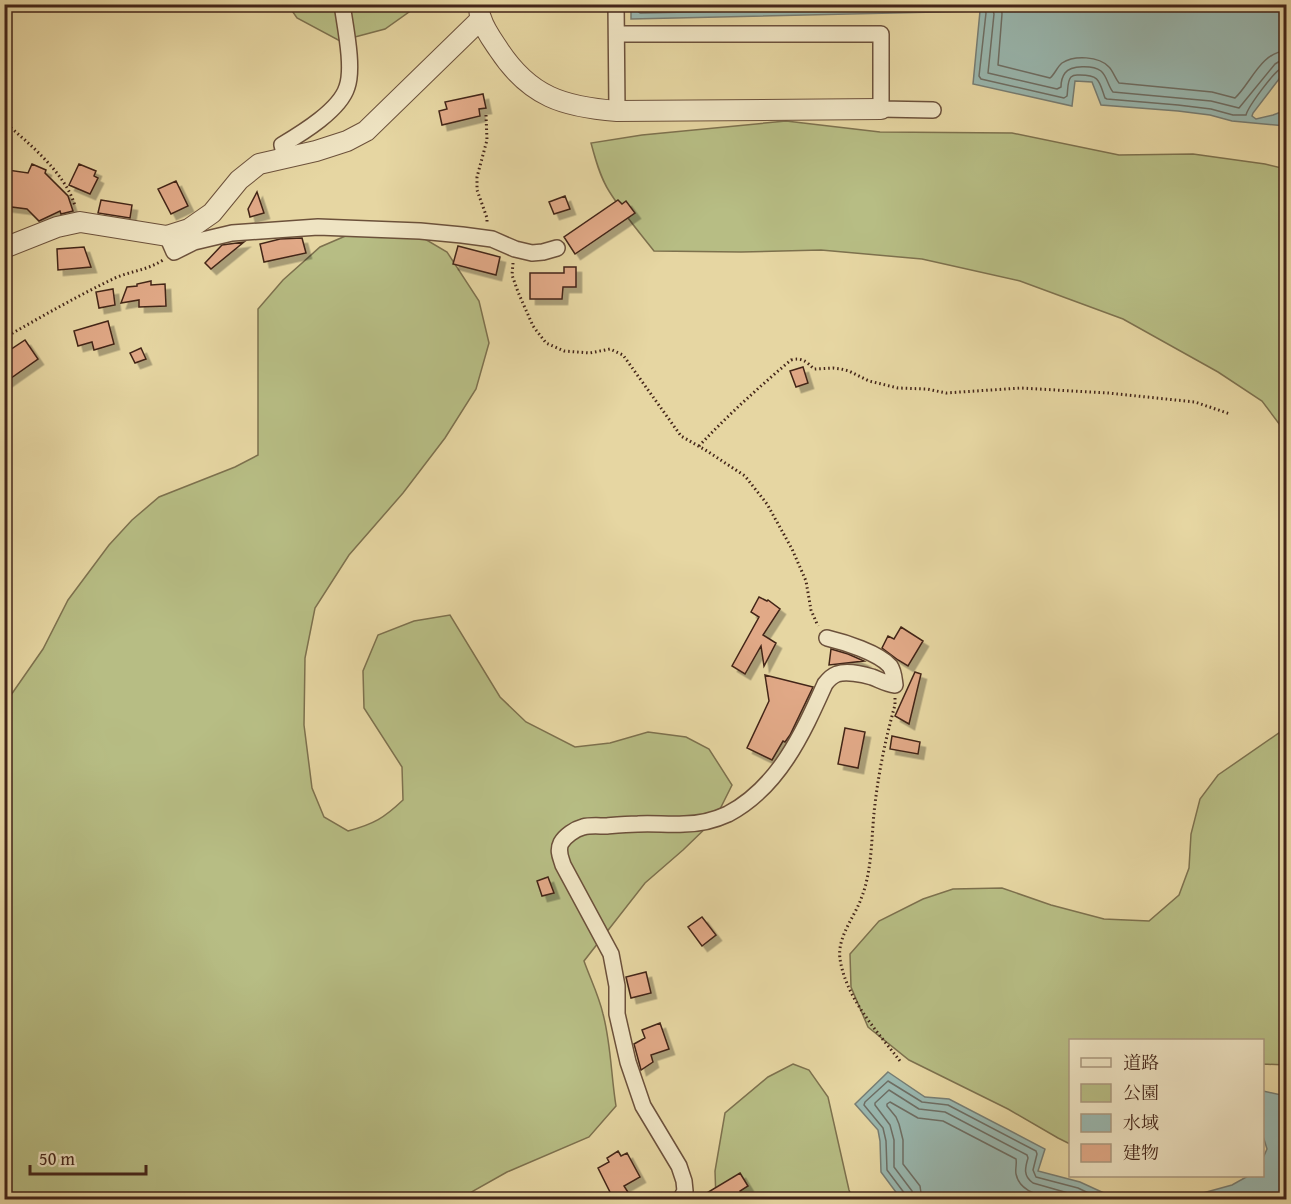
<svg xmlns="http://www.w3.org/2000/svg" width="1291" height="1204" viewBox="0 0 1291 1204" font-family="'Gentium Book Plus','Noto Serif JP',serif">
<defs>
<filter id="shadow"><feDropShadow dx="5.5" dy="5.5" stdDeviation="0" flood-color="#0004"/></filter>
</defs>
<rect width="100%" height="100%" fill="#e6d6a2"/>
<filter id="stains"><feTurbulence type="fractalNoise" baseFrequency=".00333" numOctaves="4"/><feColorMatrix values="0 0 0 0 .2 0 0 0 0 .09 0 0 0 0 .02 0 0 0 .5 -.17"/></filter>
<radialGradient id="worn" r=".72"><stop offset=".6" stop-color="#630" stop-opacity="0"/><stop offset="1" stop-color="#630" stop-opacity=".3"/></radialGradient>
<!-- green -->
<path fill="#b7bd84" stroke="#7d714e" stroke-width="1.5" d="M 288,5 L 417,5 L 416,7 L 385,29 L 340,41 L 297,18 Z
M 786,121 L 880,132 L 1012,133 L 1119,155 L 1193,154 L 1265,164 L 1286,169 L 1286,433 L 1262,401 L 1218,372 L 1123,319 L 1020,281 L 922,259 L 821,250 L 741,252 L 654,251 C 639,232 622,212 609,191 C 600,177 595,158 591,143 L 642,135 Z
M 364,228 L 408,229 L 447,252 L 479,301 L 489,343 L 476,389 L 445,438 L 403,493 L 349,555 L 315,608 L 305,658 L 304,725 L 312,788 L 324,817 L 348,831 C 374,824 384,818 403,800 L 402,767 L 364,708 L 363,671 L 378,635 L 414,621 L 450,615 L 500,697 L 526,722 L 575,747 L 610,743 L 648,732 L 686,737 L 709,749 L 732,785 L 715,819 L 683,850 L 645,883 L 584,961 C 590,978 599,996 603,1014 C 611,1044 611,1075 616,1106 L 589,1137 L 507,1172 L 466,1195 L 462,1199 L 5,1199 L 4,705 L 43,649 L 68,600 L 109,545 L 132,520 L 159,497 L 235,467 L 258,455 L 258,309 L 283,280 L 320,247 Z
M 1286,728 L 1286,1065 L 1263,1064 L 1262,1040 L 1070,1040 L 1070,1144 L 1058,1138 L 1008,1109 L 909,1060 L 868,1027 L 851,987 L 850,954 L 879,921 L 923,899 L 953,889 L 1002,888 L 1051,905 L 1104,919 L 1149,921 L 1179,895 L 1189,868 L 1191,834 L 1200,799 L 1218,775 Z
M 793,1064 L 809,1070 L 828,1097 L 849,1190 L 853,1199 L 716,1200 L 715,1171 L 725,1113 L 768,1077 Z"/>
<!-- water -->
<path fill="#99b7af" stroke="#777d73" stroke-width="1.5" d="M 631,4 L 1286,5 L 1286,70 L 1253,113 L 1252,116 L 1256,119 L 1273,115 L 1286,110 L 1286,126 L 1232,121 L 1210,115 L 1178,111 L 1101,105 L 1092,82 L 1075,81 L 1072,106 L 973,84 L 980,11 L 631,19 Z
M 888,1072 L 925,1097 L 949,1099 L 1045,1149 L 1038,1171 L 1080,1182 L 1117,1199 L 901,1199 L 881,1172 L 880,1141 L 878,1130 L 855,1104 Z
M 1263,1091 L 1286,1096 L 1286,1199 L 1181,1199 L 1232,1185 L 1248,1176 L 1262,1176 L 1263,1158 L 1267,1149 L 1263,1136 Z"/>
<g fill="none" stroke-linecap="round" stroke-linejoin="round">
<!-- shore -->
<path stroke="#6e6e64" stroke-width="1.5" d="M 637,4 L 637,11 L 640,13 L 980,6 L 984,8 L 986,13 L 979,76 L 981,79 L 1064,98 L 1067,96 C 1068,91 1067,81 1071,77 C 1074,74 1077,75 1080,75 C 1100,75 1099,81 1105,98 L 1107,99 L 1178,105 L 1211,109 L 1233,115 L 1246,115 C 1248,107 1274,71 1282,68 C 1283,67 1285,67 1286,67
M 991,4 L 994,14 L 988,73 L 1057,89 L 1061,87 C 1061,83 1062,77 1065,73 C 1071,65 1093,65 1101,71 C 1107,76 1108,86 1113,92 L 1211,101 L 1239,108 L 1275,64 L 1280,61 L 1286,60
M 1001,4 L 1002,14 L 998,65 L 1050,78 C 1055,74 1057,67 1062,63 C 1074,55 1099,56 1109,67 C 1113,71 1115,78 1119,83 L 1212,92 L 1235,98 C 1251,83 1261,52 1286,51
M 906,1200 L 905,1194 L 887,1170 L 886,1141 L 883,1128 L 864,1105 L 865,1102 L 888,1081 L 922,1102 L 948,1105 L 1036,1151 L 1037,1154 L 1033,1170 L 1036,1177 L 1078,1188 L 1103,1200
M 913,1200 L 912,1191 L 894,1167 L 894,1140 L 890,1125 L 875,1105 L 875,1103 L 889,1090 L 919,1109 L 945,1112 L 1027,1155 L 1028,1158 C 1025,1168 1023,1176 1033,1183 L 1075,1195 L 1085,1200
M 922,1200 L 920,1186 L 903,1164 L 903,1140 L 899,1124 L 896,1117 L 887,1106 L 887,1104 L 890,1102 L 918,1118 L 943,1121 L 1016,1159 C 1017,1164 1015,1169 1016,1174 C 1020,1193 1041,1195 1057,1200"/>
</g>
<!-- building -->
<path fill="#e1a987" stroke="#432519" stroke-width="1.5" filter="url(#shadow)" d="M 483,94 L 486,108 L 479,109 L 480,116 L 442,125 L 439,111 L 447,109 L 445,102 Z
M 32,164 L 46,170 L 45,173 L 68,196 L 73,211 L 61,214 L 60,211 L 39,221 L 27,209 L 4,206 L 4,188 L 8,170 L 28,173 Z
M 79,164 L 96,171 L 94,176 L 98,178 L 90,194 L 69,185 Z
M 176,181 L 188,206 L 171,214 L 158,189 Z
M 257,192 L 264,213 L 250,217 L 248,209 Z
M 565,196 L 570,209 L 554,214 L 549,202 Z
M 101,200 L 132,205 L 130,218 L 98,213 Z
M 618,200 L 622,204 L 626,201 L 635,213 L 575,254 L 564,237 Z
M 302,238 L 306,253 L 264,262 L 260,244 L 280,239 Z
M 244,242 L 211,269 L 205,263 L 222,245 Z
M 458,246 L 500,257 L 496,275 L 453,264 Z
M 84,247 L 91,267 L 58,270 L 57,249 Z
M 564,267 L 576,267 L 576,287 L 563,287 L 562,299 L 530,299 L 530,273 L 564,273 Z
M 151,281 L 151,285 L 165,284 L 166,306 L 139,307 L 139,300 L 121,303 L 127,287 L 137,286 L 137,284 Z
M 113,289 L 115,305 L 99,308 L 96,292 Z
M 108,321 L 114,344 L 94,350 L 92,342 L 78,346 L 74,331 Z
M 25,340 L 38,359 L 4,383 L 4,354 Z
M 141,348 L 146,359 L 135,363 L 130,353 Z
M 803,367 L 808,383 L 796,387 L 790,371 Z
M 759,597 L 767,601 L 768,600 L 780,609 L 763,635 L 776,643 L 764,666 L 761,646 L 745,674 L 732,666 L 759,617 L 751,612 Z
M 901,627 L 923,641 L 908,666 L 898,660 L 882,648 L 888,636 L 894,639 Z
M 831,649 L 848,654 L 864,661 L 829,665 Z
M 915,672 L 921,674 L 909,724 L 895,716 Z
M 765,675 L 813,687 L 790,735 L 785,742 L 783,741 L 772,760 L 747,748 L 769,701 Z
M 845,728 L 865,732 L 858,768 L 838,764 Z
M 892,736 L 920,742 L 918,754 L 890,749 Z
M 548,877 L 554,893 L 542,896 L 537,881 Z
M 702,917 L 716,935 L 702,946 L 688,927 Z
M 646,972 L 651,993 L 631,998 L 626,977 Z
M 660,1023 L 669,1049 L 651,1055 L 653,1062 L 641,1070 L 634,1044 L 645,1038 L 642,1030 Z
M 618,1151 L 621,1156 L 627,1153 L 640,1177 L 624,1186 L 633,1200 L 614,1200 L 598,1168 L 609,1162 L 607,1158 Z
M 740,1173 L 748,1186 L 740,1191 L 742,1195 L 733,1200 L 695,1200 Z"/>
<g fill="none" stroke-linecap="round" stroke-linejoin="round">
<!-- minor casing -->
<g stroke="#6c513b" stroke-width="18">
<path id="minor" d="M 616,4 L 617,111
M 617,34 L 881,34 L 881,109 L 933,110
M 285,157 L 282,145 C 302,133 340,110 347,87 C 354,67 345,26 342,4
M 167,236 L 174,252 L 194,242 L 232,233 L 318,227 L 420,231 L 462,235 L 492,239 L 515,249 L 532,253 L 543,252 L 557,248
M 680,1200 L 685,1191 L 684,1181 L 679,1166 L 643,1106 L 628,1062 L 617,1014 L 617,986 L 611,954 L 563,865 C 561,858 557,851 561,843 C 565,836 575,829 583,827 C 590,825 599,826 606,826 C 617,825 627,824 638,824 C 653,823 669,825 684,824 C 698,824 715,820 728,814 C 779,787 803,733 825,684 C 828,680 832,676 837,674 C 846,671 862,674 872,677 C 880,680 886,684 895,685 C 894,678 894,672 890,666 C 879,653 844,642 827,638"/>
</g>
<!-- tertiary casing -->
<g stroke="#6c513b" stroke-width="22">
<path id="tertiary" d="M 479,4 C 479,9 479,14 481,18 C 484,29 493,41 499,50 C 530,97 564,107 617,111 L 881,109
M 4,248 L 57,227 L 80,222 L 167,236 L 189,229 L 212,213 L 239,180 L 259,164 L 316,151 L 347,141 L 366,131 L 481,19"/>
</g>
<!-- path -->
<path stroke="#432519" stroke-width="3" stroke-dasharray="1.5 3" stroke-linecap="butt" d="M 486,115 L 487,140 L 477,177 L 477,190 L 487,218 L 487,224
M 4,122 C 29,143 66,174 75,206
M 513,263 L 512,275 L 518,292 L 533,326 L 546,343 L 564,351 L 590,353 L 610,349 L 623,355 L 681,436 L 707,451 L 745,476 L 767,504 L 792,549 L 806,581 L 811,610 L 818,626
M 4,338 C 41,317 77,296 115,278 C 131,271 148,270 163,260
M 699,446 C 728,415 759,387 791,360 C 802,357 807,362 814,369 L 833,368 L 841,369 L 849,371 L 869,381 L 898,388 L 927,389 L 946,393 L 1021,388 L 1108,393 L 1195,402 L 1230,414
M 895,698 L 895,705 C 886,737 879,770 875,804 C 871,835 873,869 861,899 C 854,918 837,937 840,959 C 846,998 876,1030 900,1061
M 480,1193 L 482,1200"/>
<!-- minor -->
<use href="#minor" stroke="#efe4c3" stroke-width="15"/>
<!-- tertiary -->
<use href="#tertiary" stroke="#efe4c3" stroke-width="20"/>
</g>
<!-- margin -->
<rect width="1291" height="1204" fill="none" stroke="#e6d6a2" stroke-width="24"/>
<rect x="6" y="6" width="1279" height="1192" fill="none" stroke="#432519" stroke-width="3"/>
<rect x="12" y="12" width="1267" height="1180" fill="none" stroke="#432519" stroke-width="1.5"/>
<!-- legend -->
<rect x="1069" y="1039" width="195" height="138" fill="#efe4c3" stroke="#aa987f" stroke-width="1.5"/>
<rect x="1081" y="1058" width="30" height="9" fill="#efe4c3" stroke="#aa987f" stroke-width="1.5"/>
<text x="1123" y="1069" font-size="18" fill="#432519">道路</text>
<rect x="1081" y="1084" width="30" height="18" fill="#b7bd84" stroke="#aa987f" stroke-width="1.5"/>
<text x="1123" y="1099" font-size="18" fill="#432519">公園</text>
<rect x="1081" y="1114" width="30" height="18" fill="#99b7af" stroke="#aa987f" stroke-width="1.5"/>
<text x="1123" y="1129" font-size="18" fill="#432519">水域</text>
<rect x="1081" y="1144" width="30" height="18" fill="#e1a987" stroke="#aa987f" stroke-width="1.5"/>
<text x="1123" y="1159" font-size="18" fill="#432519">建物</text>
<!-- scale -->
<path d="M30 1165v9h116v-9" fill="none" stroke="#432519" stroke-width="3"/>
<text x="39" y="1165" font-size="18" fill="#432519" stroke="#efe4c3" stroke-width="4.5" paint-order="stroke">50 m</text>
<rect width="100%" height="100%" filter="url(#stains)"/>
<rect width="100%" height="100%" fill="url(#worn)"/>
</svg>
